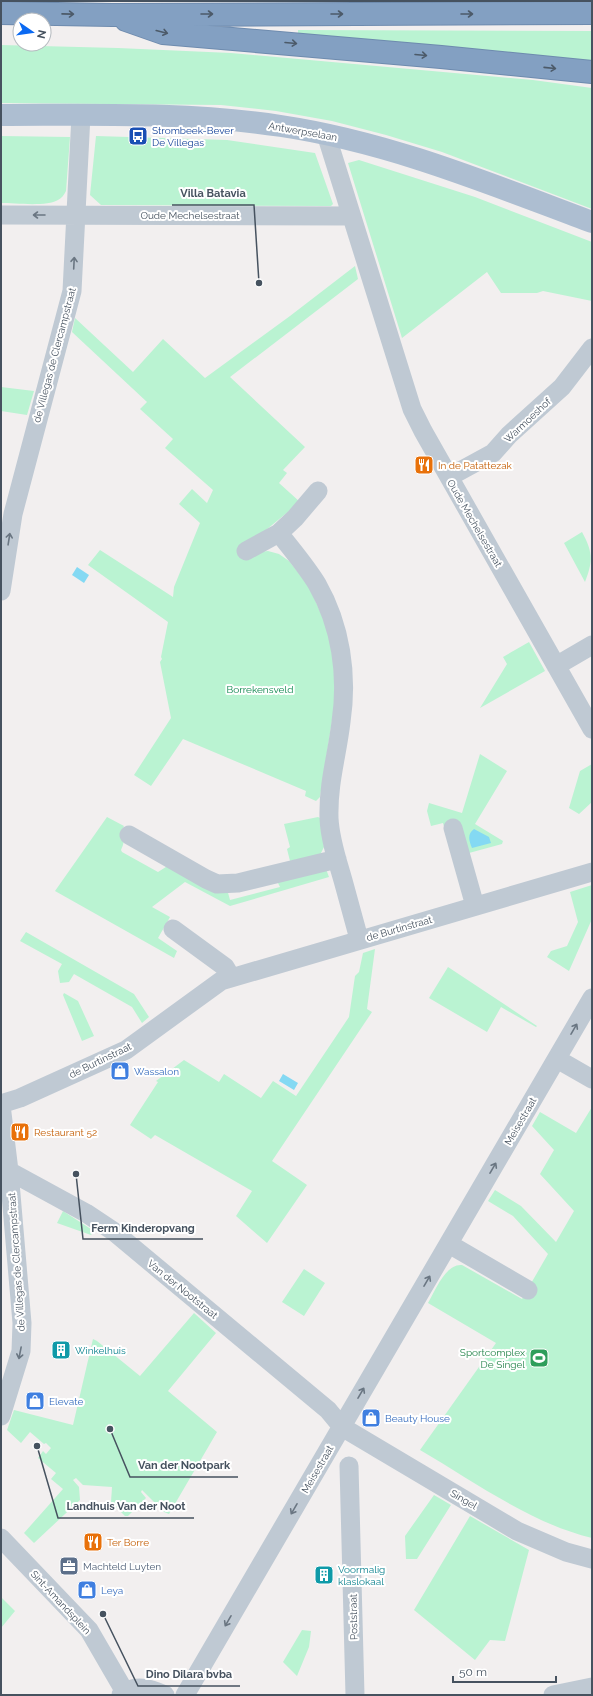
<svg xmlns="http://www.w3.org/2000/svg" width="593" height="1696" viewBox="0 0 593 1696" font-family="Raleway,sans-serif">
<rect width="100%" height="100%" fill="#f2efef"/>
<!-- green -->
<path fill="#baf3d2" d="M 298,30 L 592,31 L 592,62 L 298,34 Z
M 1,45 L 118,48 L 231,53 L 533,80 L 592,88 L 592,209 L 442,152 L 386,135 L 332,121 L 276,111 L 221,105 L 1,103 Z
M 1,136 L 70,137 L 66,191 C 64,195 62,198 58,200 C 47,207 14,203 1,203 Z
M 96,136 L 227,140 L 315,153 L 333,204 L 331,206 L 101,205 L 90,195 Z
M 359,160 L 475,197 L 592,242 L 592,301 L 543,291 L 537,293 L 501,293 L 487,272 L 402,338 L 348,163 Z
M 355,266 L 358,279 L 230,377 L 305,447 L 283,470 L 287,473 L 279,483 L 300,502 L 266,530 L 260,552 L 268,551 L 279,554 L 289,561 L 309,586 L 329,632 L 337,689 L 320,797 L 316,801 L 305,796 L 306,791 L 183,739 L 151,786 L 134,775 L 171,718 L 160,662 L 162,659 L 161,657 L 168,622 L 88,565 L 100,550 L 173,597 L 174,587 L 200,523 L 179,504 L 192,489 L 207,503 L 213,490 L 165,448 L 173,439 L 140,409 L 147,402 L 72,332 L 75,318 L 133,372 L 163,339 L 205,378 L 290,316 Z
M 1,387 L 34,391 L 27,415 L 1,411 Z
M 582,532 C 593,552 593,561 585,582 L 564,543 Z
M 529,642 L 545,671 L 480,708 L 507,664 L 503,657 Z
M 480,754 L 507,771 L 475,824 L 503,841 L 502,844 L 469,853 L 445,830 L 443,823 L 431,826 L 427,811 L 429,803 L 462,813 Z
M 592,764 L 592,802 L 579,814 L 569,808 L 580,771 Z
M 107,817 L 124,826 L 120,833 C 125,840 124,843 121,850 L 122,852 L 158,872 L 169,865 L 227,889 L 230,900 L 280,887 L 276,879 L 326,869 L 329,877 L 230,906 L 185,882 L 152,907 L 170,917 L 158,938 L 177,951 L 174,958 L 55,891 Z
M 318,817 L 320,818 L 324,847 L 320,855 L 290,861 L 287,849 L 290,847 L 284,824 Z
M 592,885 L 592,919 L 569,971 L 547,957 L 551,951 L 567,946 L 578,922 L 570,892 Z
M 26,932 L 134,994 L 149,1017 L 142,1023 L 132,1007 L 74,974 L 69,982 L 60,983 L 58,971 L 62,964 L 20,941 Z
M 375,949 L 367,1009 L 372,1012 L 272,1161 L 307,1185 L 267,1243 L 236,1216 L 252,1191 L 155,1135 L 151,1139 L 130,1125 L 158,1082 L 156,1081 L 184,1060 L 219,1082 L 224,1074 L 261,1098 L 273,1081 L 296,1096 L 349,1017 L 355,976 L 359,972 L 363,953 Z
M 448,967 L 537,1026 L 536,1027 L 501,1007 L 487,1032 L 429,998 Z
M 64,993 L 78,1001 L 94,1036 L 82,1041 L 63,995 Z
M 592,1107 L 592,1538 C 530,1523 475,1482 420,1450 L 496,1343 L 428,1303 C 435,1291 446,1263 462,1265 L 522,1299 L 548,1254 L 513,1216 L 488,1201 L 495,1190 L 521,1206 L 556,1242 L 574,1211 L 540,1174 L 554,1150 L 532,1126 L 540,1112 L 576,1133 Z
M 63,1211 L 94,1231 L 91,1235 L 57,1223 Z
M 304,1269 L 325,1283 L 304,1316 L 282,1302 Z
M 194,1313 L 216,1333 L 168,1391 L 217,1432 L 169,1514 L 164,1512 L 142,1490 L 141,1492 L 146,1498 L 128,1516 L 125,1516 L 111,1502 L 112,1487 L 83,1485 L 76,1478 L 73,1480 L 79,1487 L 80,1500 L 34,1543 L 24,1533 L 63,1489 L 51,1479 L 56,1473 L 38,1458 L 43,1451 L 46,1454 L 51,1448 L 46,1443 L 44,1444 L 30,1432 L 21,1443 L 7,1430 L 14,1410 L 73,1425 L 93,1339 L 97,1341 L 140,1376 Z
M 434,1495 L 451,1505 L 417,1559 L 406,1559 L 405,1536 Z
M 470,1516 L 529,1550 L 505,1641 L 490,1640 L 475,1660 L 414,1610 Z
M 1,1597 L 15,1611 L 1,1628 Z
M 302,1630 L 311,1631 L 309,1647 L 297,1676 L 283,1662 Z"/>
<!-- water -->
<path fill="#84d9f3" d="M 77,567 L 89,575 L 84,583 L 72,575 Z
M 474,829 L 489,837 L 491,843 L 472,848 C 469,841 467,834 474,829 Z
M 283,1074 L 298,1083 L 294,1090 L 279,1081 Z"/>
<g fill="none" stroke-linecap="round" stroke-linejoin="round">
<!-- highway casing -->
<g stroke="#6e8bae" stroke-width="24">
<path id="highway" d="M 1,13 L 112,15 L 592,13
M 126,20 L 163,33 L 441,57 L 592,72"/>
</g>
<!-- minor -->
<path stroke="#bfc9d3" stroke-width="19" d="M 326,134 L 412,409 L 423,431 L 592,729
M 1,215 L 351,216
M 449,477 L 493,453 L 509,435 L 562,387 L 592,348
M 279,533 C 292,550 306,566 317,584 C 341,626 348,675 341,722 C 337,756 328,783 329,818 C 330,841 338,862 344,884 C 349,902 354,921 359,939
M 246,551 L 279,533 L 295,518 L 318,491
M 1,591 L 13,514 L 72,291 L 81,115
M 556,666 L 592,645
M 453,828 L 475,906
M 129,835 L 206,879 L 217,884 L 238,883 L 337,859
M 173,929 L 225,967 L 231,977
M 557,1059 L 592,1079
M 1,1104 L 20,1098 L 126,1050 L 221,981 L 592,872
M 1,1105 L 9,1171 L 22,1323 L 21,1351 L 1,1416
M 9,1171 L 86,1213 L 113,1231 L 328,1410 L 342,1427 L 517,1531 L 566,1552 L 592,1559
M 449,1244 L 528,1290
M 349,1466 L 355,1695
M 1,1538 L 89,1630 L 125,1692
M 121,1695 C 135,1683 151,1689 165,1695
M 185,1695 L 592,998
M 553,1695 L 592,1687"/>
<!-- major -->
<path stroke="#adbed1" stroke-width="22" d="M 1,115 C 94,115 189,112 281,126 C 389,142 490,184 592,222"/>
<!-- highway -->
<use href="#highway" stroke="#83a0c2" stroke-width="22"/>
</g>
<!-- one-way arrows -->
<defs><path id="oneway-shaft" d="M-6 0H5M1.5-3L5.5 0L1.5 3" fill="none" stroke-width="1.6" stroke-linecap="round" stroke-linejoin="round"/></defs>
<g stroke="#4c5a69">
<use href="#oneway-shaft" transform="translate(68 14) rotate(1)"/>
<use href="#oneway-shaft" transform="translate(207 14)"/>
<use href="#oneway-shaft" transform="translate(337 14)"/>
<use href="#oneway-shaft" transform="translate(467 14)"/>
<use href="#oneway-shaft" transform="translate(162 32) rotate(14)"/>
<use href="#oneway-shaft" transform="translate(291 43) rotate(5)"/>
<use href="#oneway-shaft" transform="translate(421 55) rotate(5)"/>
<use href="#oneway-shaft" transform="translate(550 68) rotate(6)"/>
</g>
<g stroke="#6a7682">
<use href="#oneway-shaft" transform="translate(39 215) rotate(180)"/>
<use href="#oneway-shaft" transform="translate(74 263) rotate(-87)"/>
<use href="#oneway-shaft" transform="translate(9 539) rotate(-81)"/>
<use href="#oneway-shaft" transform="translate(574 1029) rotate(-60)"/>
<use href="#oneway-shaft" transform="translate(493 1168) rotate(-60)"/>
<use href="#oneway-shaft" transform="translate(427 1281) rotate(-60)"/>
<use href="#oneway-shaft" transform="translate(20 1353) rotate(101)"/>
<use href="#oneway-shaft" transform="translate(361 1393) rotate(-60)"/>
<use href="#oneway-shaft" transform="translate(294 1509) rotate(120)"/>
<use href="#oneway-shaft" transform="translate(228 1621) rotate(120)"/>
</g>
<!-- icons -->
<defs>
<g id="bus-square" transform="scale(1)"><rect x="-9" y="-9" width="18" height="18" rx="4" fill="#1a4fb4" stroke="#fff"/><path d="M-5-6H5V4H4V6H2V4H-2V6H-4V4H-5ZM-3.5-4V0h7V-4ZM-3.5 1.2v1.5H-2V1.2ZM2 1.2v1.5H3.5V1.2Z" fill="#fff"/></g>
<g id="restaurant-square" transform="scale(1)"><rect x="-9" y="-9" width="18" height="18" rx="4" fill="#e8710a" stroke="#fff"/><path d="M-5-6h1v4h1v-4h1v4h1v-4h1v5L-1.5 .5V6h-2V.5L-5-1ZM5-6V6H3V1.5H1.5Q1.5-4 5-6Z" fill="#fff"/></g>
<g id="shop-square" transform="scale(1)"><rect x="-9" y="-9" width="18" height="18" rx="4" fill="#3f7fe0" stroke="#fff"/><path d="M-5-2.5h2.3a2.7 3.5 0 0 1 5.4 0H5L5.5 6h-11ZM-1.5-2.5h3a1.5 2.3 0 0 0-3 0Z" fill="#fff"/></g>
<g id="building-square" transform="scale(1)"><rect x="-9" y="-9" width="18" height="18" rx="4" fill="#0f9aa8" stroke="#fff"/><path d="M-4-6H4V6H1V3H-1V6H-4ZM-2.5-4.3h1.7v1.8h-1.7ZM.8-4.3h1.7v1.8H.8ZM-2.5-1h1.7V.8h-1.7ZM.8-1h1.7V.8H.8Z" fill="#fff"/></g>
<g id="stadium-square" transform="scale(1)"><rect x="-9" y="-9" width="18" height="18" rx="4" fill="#2e9e5b" stroke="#fff"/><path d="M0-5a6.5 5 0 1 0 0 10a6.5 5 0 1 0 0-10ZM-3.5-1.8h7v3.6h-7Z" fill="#fff"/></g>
<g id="office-square" transform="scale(1)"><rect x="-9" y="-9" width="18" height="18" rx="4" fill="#5c6f8a" stroke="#fff"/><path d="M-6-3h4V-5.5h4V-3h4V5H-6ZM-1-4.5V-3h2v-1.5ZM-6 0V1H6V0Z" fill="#fff"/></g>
</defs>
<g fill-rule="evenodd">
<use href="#bus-square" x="138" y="136"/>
<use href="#restaurant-square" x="424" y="465"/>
<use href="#shop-square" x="120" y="1071"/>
<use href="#restaurant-square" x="20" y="1132"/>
<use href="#building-square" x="61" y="1350"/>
<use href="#stadium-square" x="539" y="1358"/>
<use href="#shop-square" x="35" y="1401"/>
<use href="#shop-square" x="371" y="1418"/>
<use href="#restaurant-square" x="93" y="1542"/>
<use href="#office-square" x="69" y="1566"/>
<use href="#building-square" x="324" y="1575"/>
<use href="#shop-square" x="87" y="1590"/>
</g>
<g text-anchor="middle" stroke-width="4" stroke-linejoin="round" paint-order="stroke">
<!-- transit labels -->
<g font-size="10" fill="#164399" stroke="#fff" text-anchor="start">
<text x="152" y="134">Strombeek-Bever<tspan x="152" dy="12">De Villegas</tspan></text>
</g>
<!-- street labels -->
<g font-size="10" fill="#46525f" stroke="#fff">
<text transform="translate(303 131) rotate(10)" y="4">Antwerpselaan</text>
<text x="190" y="219">Oude Mechelsestraat</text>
<text transform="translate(54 355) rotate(-75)" y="4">de Villegas de Clercampstraat</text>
<text transform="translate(527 420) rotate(-43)" y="4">Warmoeshof</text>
<text transform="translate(475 523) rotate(60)" y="4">Oude Mechelsestraat</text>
<text transform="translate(399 928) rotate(-16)" y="4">de Burtinstraat</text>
<text transform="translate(100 1060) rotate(-26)" y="4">de Burtinstraat</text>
<text transform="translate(520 1121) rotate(-60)" y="4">Meisestraat</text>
<text transform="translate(16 1262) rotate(-94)" y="4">de Villegas de Clercampstraat</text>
<text transform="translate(183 1289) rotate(39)" y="4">Van der Nootstraat</text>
<text transform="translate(317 1469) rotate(-60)" y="4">Meisestraat</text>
<text transform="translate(464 1499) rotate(30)" y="4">Singel</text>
<text transform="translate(61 1602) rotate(47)" y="4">Sint-Amandsplein</text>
<text transform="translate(353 1617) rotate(-91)" y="4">Poststraat</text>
</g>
<!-- food labels -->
<g font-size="10" fill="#c56008" stroke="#fff" text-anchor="start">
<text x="438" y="469">In de Patattezak</text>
<text x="34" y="1136">Restaurant 52</text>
<text x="107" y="1546">Ter Borre</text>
</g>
<!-- park labels -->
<g font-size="10" fill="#0f874e" stroke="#fff">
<text x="260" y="693">Borrekensveld</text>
</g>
<!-- shop labels -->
<g font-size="10" fill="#366cbe" stroke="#fff" text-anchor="start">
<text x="134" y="1075">Wassalon</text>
<text x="49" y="1405">Elevate</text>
<text x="385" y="1422">Beauty House</text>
<text x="101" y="1594">Leya</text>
</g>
<!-- culture labels -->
<g font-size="10" fill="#0d838f" stroke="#fff" text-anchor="start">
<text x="75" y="1354">Winkelhuis</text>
<text x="338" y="1573">Voormalig<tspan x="338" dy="12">klaslokaal</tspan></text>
</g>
<!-- leisure labels -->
<g font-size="10" fill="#27864d" stroke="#fff" text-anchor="end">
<text x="525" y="1356">Sportcomplex<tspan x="525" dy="12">De Singel</tspan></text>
</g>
<!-- service labels -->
<g font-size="10" fill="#4e5e75" stroke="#fff" text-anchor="start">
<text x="83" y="1570">Machteld Luyten</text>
</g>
</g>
<!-- callouts -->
<path fill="none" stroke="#46525f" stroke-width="1.5" d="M259 283L254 205H172M76 1174L83 1239H203M110 1429L130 1477H238M37 1446L58 1518H194M103 1614L138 1686H240"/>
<g fill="#46525f" stroke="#fff" stroke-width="1.5">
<circle cx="259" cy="283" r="4"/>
<circle cx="76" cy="1174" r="4"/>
<circle cx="110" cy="1429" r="4"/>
<circle cx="37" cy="1446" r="4"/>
<circle cx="103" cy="1614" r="4"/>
</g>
<g font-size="11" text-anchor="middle" font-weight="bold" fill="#46525f" stroke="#fff" stroke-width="4" stroke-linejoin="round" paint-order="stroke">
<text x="213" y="197">Villa Batavia</text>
<text x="143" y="1232">Ferm Kinderopvang</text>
<text x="184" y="1469">Van der Nootpark</text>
<text x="126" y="1510">Landhuis Van der Noot</text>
<text x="189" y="1678">Dino Dilara bvba</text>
</g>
<!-- border -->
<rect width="593" height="1696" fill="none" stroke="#46525f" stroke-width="4"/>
<!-- north arrow -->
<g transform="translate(32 32) rotate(103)"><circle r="19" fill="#ffffff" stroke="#b5babf"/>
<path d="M0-3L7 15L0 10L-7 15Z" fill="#0a69f2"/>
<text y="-6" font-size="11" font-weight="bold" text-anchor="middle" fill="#46525f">N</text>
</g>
<!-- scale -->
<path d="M453 1676v6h103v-6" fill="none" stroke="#46525f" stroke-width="2"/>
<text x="459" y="1676" font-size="12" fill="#46525f" stroke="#ffffff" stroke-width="3" paint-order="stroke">50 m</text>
</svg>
